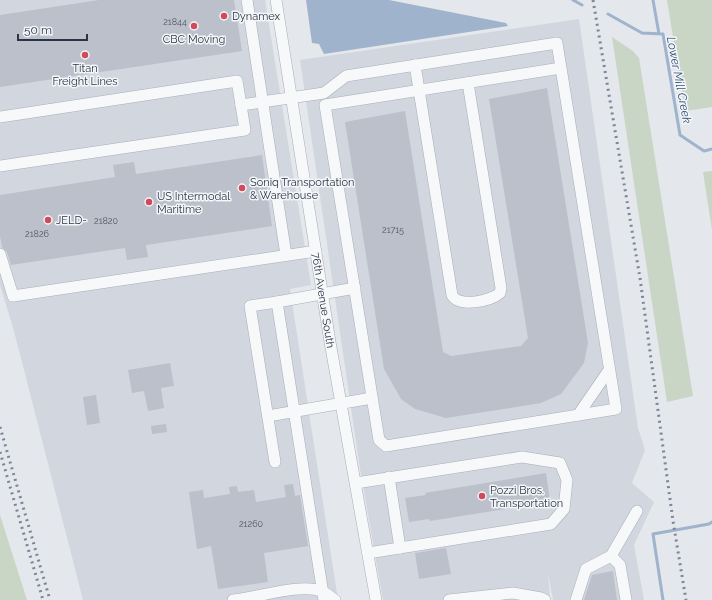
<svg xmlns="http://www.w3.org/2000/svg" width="712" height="600" viewBox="0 0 712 600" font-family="Raleway,sans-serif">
<rect width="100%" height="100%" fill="#e4e7ec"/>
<!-- built -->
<path fill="#d2d6de" d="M 0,0 L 265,0 L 311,285 L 290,289 L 338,600 L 83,600 L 14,331 L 0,285 Z
M 579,19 L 638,428 L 645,450 L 632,483 L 654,502 L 634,545 L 644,600 L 553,600 L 548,573 L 550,600 L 383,600 L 360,469 L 300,60 Z"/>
<!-- green -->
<path fill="#c9d6c5" d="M 667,0 L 712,0 L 712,107 L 685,111 Z
M 612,37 L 633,51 L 639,58 L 693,396 L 667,402 Z
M 712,171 L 712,230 L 703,172 Z
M 0,515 L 27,600 L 0,600 Z"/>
<!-- water -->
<path fill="#9fb4cc" d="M 306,0 L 389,0 L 506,23 L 508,26 L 324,54 L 319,44 L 312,43 Z"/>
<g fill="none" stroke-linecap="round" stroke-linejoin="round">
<!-- stream -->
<path stroke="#9fb4cc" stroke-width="3" d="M 573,0 L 582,5
M 653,0 L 659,34
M 608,14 L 642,33 L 663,34 L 680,135 L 704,151 L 712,149
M 663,600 L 653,534 L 709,524 L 712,522"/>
</g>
<!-- building -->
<path fill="#bbc0ca" d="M 99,0 L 234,0 L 242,51 L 0,87 L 0,15 Z
M 547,88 L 588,343 L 584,363 L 561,394 L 541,403 L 446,418 L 415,409 L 401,399 L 384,369 L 345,122 L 405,111 L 443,352 L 451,356 L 521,346 L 528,338 L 489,99 Z
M 262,155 L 272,226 L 146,245 L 148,257 L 127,260 L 125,248 L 11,265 L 7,252 L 2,247 L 0,236 L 0,195 L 115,177 L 113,165 L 134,162 L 136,174 Z
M 170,363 L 174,386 L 161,388 L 164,408 L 148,411 L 144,391 L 132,393 L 128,370 Z
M 96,395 L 100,423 L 87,425 L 83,397 Z
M 166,424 L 167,432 L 152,434 L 151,426 Z
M 546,473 L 550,502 L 430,521 L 429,519 L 409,522 L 405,498 L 426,495 L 425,493 Z
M 293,484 L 295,496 L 300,495 L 308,546 L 264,553 L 268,582 L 218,589 L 211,546 L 197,549 L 189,492 L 203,490 L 204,498 L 230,494 L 229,487 L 237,486 L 238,492 L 254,490 L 256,502 L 286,497 L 284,485 Z
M 446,548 L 451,574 L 419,579 L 415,553 Z
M 613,571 L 617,600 L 584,600 L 592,575 Z"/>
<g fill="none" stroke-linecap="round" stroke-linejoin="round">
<!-- minor casing -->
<g stroke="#a9aeb7" stroke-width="12">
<g id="minor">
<path d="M 247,0 L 286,255"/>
<path id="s1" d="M 276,0 L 330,342 L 376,600"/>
<path d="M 415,65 L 452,295 C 459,308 491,301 500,293 L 501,288 L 468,83"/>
<path d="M 0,117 L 237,81 L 241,105"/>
<path d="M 0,166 L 245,130 L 241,105 L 324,93 L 346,76 L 557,43 L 561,68 L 325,105 L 379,440 L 386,446 L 616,409 L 561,68"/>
<path d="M 0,254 L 13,296 L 316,251"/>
<path d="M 578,415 L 609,370"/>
<path d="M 268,416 L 372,398"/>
<path d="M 275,462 L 250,306 L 277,302"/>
<path d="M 389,477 L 400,548"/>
<path d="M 356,483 L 522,457 L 560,463 L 567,480 L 564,509 L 551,524 L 368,553"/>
<path d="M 611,556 L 637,511"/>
<path d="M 233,600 C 257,598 299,583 322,591 C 326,593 331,597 335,600"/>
<path d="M 324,600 L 277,302 L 355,288"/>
<path d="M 449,600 L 513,593 L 541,598 L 545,600"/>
<path d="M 576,600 L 586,569 L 611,556 L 620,565 L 626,600"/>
</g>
</g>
<!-- minor -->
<use href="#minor" stroke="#f7f8fa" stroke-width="11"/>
<!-- rail -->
<path stroke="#7d8696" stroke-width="3" stroke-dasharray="2 4" stroke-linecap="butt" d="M 593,0 L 640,278 L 673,521 L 686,600
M 0,427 L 50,600
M 0,452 L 43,600"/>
</g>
<!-- markers -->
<g fill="#d1495b" stroke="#f4f6f9" stroke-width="1.5">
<circle cx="224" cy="16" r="4"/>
<circle cx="194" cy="26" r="4"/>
<circle cx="85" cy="55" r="4"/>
<circle cx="242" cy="188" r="4"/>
<circle cx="149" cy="202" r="4"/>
<circle cx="48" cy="220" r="4"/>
<circle cx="482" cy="496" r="4"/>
</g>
<g text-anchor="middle" stroke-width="3" stroke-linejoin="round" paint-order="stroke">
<!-- number labels -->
<g font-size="9" fill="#4f5766">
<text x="175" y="25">21844</text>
<text x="106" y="224">21820</text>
<text x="393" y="233">21715</text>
<text x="37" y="237">21826</text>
<text x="251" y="527">21260</text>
</g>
<!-- poi labels -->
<g font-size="11" fill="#2b3445" stroke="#f4f6f9" text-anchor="start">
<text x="232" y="20">Dynamex</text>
<text x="194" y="43" text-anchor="middle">CBC Moving</text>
<text x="85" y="72" text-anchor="middle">Titan<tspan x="85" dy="13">Freight Lines</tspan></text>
<text x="250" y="186">Soniq Transportation<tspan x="250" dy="13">&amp; Warehouse</tspan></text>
<text x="157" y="200">US Intermodal<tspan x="157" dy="13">Maritime</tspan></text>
<text x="56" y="224">JELD-</text>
<text x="490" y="494">Pozzi Bros.<tspan x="490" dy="13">Transportation</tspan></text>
</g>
<!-- street labels -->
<g font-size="11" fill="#2b3445" stroke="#f4f6f9">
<text dy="4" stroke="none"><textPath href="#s1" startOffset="304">76th Avenue South</textPath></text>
</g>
<!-- water labels -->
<g font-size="12" font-style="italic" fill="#34527a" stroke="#f4f6f9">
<text transform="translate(679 80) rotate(79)" y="4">Lower Mill Creek</text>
</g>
</g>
<!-- scale -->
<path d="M18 34v6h69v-6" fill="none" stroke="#2b3445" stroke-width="2"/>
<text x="24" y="34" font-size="12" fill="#2b3445" stroke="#f4f6f9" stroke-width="3" paint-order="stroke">50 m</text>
</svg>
